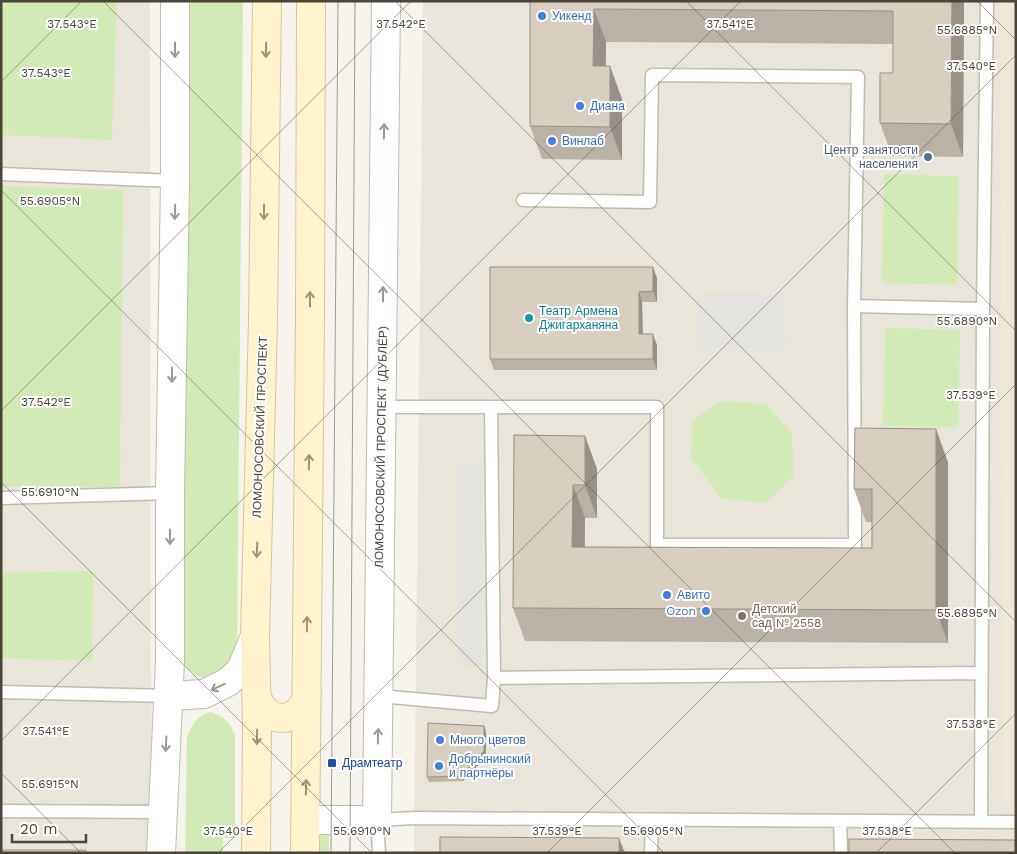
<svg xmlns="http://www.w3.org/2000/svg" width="1017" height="854" viewBox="0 0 1017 854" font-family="'Work Sans',sans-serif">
<rect width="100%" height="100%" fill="#f6f3ec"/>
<!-- residential -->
<path fill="#eae5da" d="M 1,1 L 150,1 L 151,670 L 153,853 L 1,853 Z
M 423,1 L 1016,1 L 1016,853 L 414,853 Z"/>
<!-- education -->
<path fill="#efe8d6" d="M 1000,1 L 1016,1 L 1016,803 L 1003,803 Z"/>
<!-- green -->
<path fill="#d2eab5" d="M 1,1 L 117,1 L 112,140 L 1,135 Z
M 188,1 L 243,1 L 237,655 L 235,661 L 210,679 C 196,677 186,671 182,657 Z
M 884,174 L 958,176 L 957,285 L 882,283 Z
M 1,186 L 123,190 L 120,487 L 1,487 Z
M 885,328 L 960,330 L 958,427 L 883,426 Z
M 721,401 L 766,404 L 792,434 L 794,476 L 765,503 L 721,498 L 691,457 L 692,421 Z
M 93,571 L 92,661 L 1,658 L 1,573 Z
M 211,712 C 224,717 230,722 235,735 L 235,838 L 223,838 L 223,853 L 185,853 L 187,737 C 194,723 196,716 211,712 Z
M 316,825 L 329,825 L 329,853 L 316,853 Z"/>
<!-- parking -->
<path fill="#e5e3e0" d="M 784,293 L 785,349 L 696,349 L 698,294 Z
M 482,463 L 482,666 L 458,667 L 458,464 Z"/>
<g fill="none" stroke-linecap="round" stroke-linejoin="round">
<!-- service casing -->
<g stroke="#c2bbae" stroke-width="15">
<path id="service" d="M 1,174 L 175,181
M 523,200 L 650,202 L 652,75 L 858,77 L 854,306 L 983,309
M 382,407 L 657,407 L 657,545 L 855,545 L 854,306
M 1,498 L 170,493
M 494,678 L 980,673
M 1,692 L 168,696
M 379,696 L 492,706 L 494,678 L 491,407
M 1,811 L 163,812
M 840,821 L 841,853
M 981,822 L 983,309 L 987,1
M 379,853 L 377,820 L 414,818 L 1016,822
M 651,853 L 652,820"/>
</g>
<!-- tertiary casing -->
<g stroke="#c2bbae" stroke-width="30">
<path id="tertiary" d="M 168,696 L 204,694 L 228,682 L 241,670 L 255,636
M 306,820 L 377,820 L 386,1
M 161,853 L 170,661 L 170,493 L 175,181 L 175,1"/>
</g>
<!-- secondary casing -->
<g stroke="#d6c79b" stroke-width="30">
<path id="secondary" d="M 257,696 C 266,726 299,725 307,695
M 256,853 L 257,726 L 255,636 L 263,320 L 267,1
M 305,853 L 310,317 L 311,1"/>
</g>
<!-- service -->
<use href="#service" stroke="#fff" stroke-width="12"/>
<!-- tertiary -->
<use href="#tertiary" stroke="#fff" stroke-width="28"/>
<!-- secondary -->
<use href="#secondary" stroke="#fff3cd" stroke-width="28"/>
<!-- tram -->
<path stroke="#9a9a9a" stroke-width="1" d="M 331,853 L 338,1
M 350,853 L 355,1"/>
</g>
<!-- wall -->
<path fill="#bab2a6" d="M 530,1 L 964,1 L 963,157 L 892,156 L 880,123 L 893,73 L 893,44 L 606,42 L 606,66 L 622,99 L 622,160 L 542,159 L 530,126 Z
M 657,278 L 657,302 L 642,302 L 643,334 L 657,345 L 657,370 L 494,370 L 490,359 Z
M 585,436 L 597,469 L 597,518 L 585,518 L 585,547 L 872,548 L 872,522 L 866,522 L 854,489 L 948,462 L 948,643 L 525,641 L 513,608 Z
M 484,726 L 486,731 L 486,757 L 463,781 L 429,782 L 427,777 Z"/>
<!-- shaded-wall -->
<path fill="#979187" d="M 952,1 L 964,1 L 963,157 L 951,124 Z
M 594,9 L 606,42 L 605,99 L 593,66 Z
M 610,66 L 622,99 L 622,160 L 610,127 Z
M 653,267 L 657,278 L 657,302 L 653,291 Z
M 639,292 L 642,302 L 643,345 L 639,334 Z
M 653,334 L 657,345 L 657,370 L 653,359 Z
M 936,429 L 948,462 L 948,643 L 936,610 Z
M 585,436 L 597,469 L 597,518 L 585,485 Z
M 573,485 L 585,518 L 584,580 L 572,547 Z
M 484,726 L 486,731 L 486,757 L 463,781 L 461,776 Z
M 619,838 L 625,853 L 619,853 Z"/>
<!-- building -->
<path fill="#d8cfc1" stroke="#979187" d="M 530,1 L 952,1 L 951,124 L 880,123 L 880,73 L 893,73 L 893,11 L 594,9 L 593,66 L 610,66 L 610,127 L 530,126 Z
M 490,267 L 653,267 L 653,291 L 639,292 L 639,334 L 653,334 L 653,359 L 490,359 Z
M 855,428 L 936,429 L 936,610 L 513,608 L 514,435 L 585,436 L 585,485 L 573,485 L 572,547 L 872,548 L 872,489 L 854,489 Z
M 428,723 L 484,726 L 484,751 L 461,776 L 427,777 Z
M 440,837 L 619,838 L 619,853 L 440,853 Z
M 849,839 L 1016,840 L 1016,853 L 849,853 Z
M 1,850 L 86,850 L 86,853 L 1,853 Z"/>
<!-- one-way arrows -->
<defs><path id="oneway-shaft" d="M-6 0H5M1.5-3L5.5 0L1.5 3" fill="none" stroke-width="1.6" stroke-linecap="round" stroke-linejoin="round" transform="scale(1.25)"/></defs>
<g stroke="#9c9892">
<use href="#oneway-shaft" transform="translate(175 50) rotate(90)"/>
<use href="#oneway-shaft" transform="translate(384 131) rotate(-89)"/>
<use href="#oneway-shaft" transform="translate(175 212) rotate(91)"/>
<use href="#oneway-shaft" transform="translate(383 294) rotate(-90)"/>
<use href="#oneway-shaft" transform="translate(172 375) rotate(91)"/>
<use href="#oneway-shaft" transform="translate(170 537) rotate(90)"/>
<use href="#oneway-shaft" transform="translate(218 687) rotate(155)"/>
<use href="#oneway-shaft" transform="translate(378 736) rotate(-89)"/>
<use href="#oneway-shaft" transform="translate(166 744) rotate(93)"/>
</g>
<g stroke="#9c937c">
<use href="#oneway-shaft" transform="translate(266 50) rotate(91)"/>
<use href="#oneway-shaft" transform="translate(264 212) rotate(91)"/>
<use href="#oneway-shaft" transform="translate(310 299) rotate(-90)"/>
<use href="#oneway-shaft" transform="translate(309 462) rotate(-89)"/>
<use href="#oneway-shaft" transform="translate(257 550) rotate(92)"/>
<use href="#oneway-shaft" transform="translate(307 624) rotate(-89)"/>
<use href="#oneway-shaft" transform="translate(257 737) rotate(91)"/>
<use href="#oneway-shaft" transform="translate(306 787) rotate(-89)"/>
</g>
<!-- ticks -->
<path fill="none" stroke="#4b4439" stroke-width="1" stroke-opacity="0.45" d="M 103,1 L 955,853M 395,1 L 1016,622M 686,1 L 1016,331M 977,1 L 1016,40M 1,82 L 82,1M 1,190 L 664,853M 1,411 L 411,1M 1,482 L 372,853M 1,741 L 741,1M 1,773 L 81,853M 218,853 L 1016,55M 547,853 L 1016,384M 876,853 L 1016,713"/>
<!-- markers -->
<g fill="#3f7fe0" stroke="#fff" stroke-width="2">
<circle cx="542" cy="16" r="5"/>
<circle cx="580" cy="106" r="5"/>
<circle cx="552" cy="141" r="5"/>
<circle cx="667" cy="595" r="5"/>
<circle cx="706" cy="611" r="5"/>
<circle cx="440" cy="740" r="5"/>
<circle cx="439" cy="766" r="5"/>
</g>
<circle fill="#5c6f8a" stroke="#fff" stroke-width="2" cx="928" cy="157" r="5"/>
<circle fill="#0f9aa8" stroke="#fff" stroke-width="2" cx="529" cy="318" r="5"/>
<circle fill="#8d6e63" stroke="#fff" stroke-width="2" cx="742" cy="616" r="5"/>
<rect fill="#1a4fb4" stroke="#fff" stroke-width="2" x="327" y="758" width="10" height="10" rx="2.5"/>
<g text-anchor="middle" stroke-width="4" stroke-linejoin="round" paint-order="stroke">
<!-- shop labels -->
<g font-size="12" fill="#366cbe" stroke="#fff" text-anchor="start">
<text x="552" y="20">Уикенд</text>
<text x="590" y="110">Диана</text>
<text x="562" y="145">Винлаб</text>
<text x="677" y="599">Авито</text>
<text x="696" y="615" text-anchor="end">Ozon</text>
<text x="450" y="744">Много цветов</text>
<text x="449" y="763">Добрынинский<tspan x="449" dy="14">и партнёры</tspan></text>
</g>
<!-- service labels -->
<g font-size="12" fill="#4e5e75" stroke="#fff" text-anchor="end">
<text x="918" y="154">Центр занятости<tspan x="918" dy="14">населения</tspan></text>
</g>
<!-- culture labels -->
<g font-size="12" fill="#0d838f" stroke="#fff" text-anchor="start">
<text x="539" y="315">Театр Армена<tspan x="539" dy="14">Джигарханяна</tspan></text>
</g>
<!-- street labels -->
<g font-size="12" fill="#4b4439" stroke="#fff">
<text transform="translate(260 427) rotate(-88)" y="4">ЛОМОНОСОВСКИЙ ПРОСПЕКТ</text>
<text transform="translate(381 447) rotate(-89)" y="4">ЛОМОНОСОВСКИЙ ПРОСПЕКТ (ДУБЛЁР)</text>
</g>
<!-- education labels -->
<g font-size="12" fill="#785e54" stroke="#fff" text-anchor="start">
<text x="752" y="613">Детский<tspan x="752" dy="14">сад № 2558</tspan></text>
</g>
<!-- transit labels -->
<g font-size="12" fill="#164399" stroke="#fff" text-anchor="start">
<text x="342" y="767">Драмтеатр</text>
</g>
</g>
<g font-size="12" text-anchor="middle" fill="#4b4439" stroke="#fff" stroke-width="4" stroke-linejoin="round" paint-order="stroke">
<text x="72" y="28">37.543°E</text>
<text x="401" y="28">37.542°E</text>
<text x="730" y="28">37.541°E</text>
<text x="967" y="34">55.6885°N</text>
<text x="971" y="70">37.540°E</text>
<text x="46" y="77">37.543°E</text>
<text x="50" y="205">55.6905°N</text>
<text x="967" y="325">55.6890°N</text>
<text x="971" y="399">37.539°E</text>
<text x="46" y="406">37.542°E</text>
<text x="50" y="496">55.6910°N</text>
<text x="967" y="617">55.6895°N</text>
<text x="971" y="728">37.538°E</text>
<text x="46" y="735">37.541°E</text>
<text x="50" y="788">55.6915°N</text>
<text x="228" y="835">37.540°E</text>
<text x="557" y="835">37.539°E</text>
<text x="362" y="835">55.6910°N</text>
<text x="653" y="835">55.6905°N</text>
<text x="887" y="835">37.538°E</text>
</g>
<!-- border -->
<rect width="1017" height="854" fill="none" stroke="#4b4439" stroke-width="5"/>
<!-- scale -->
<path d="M12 834v8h74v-8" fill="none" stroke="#4b4439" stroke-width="2.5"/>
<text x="20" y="834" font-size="15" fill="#4b4439" stroke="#ffffff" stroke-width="4" paint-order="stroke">20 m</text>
</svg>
